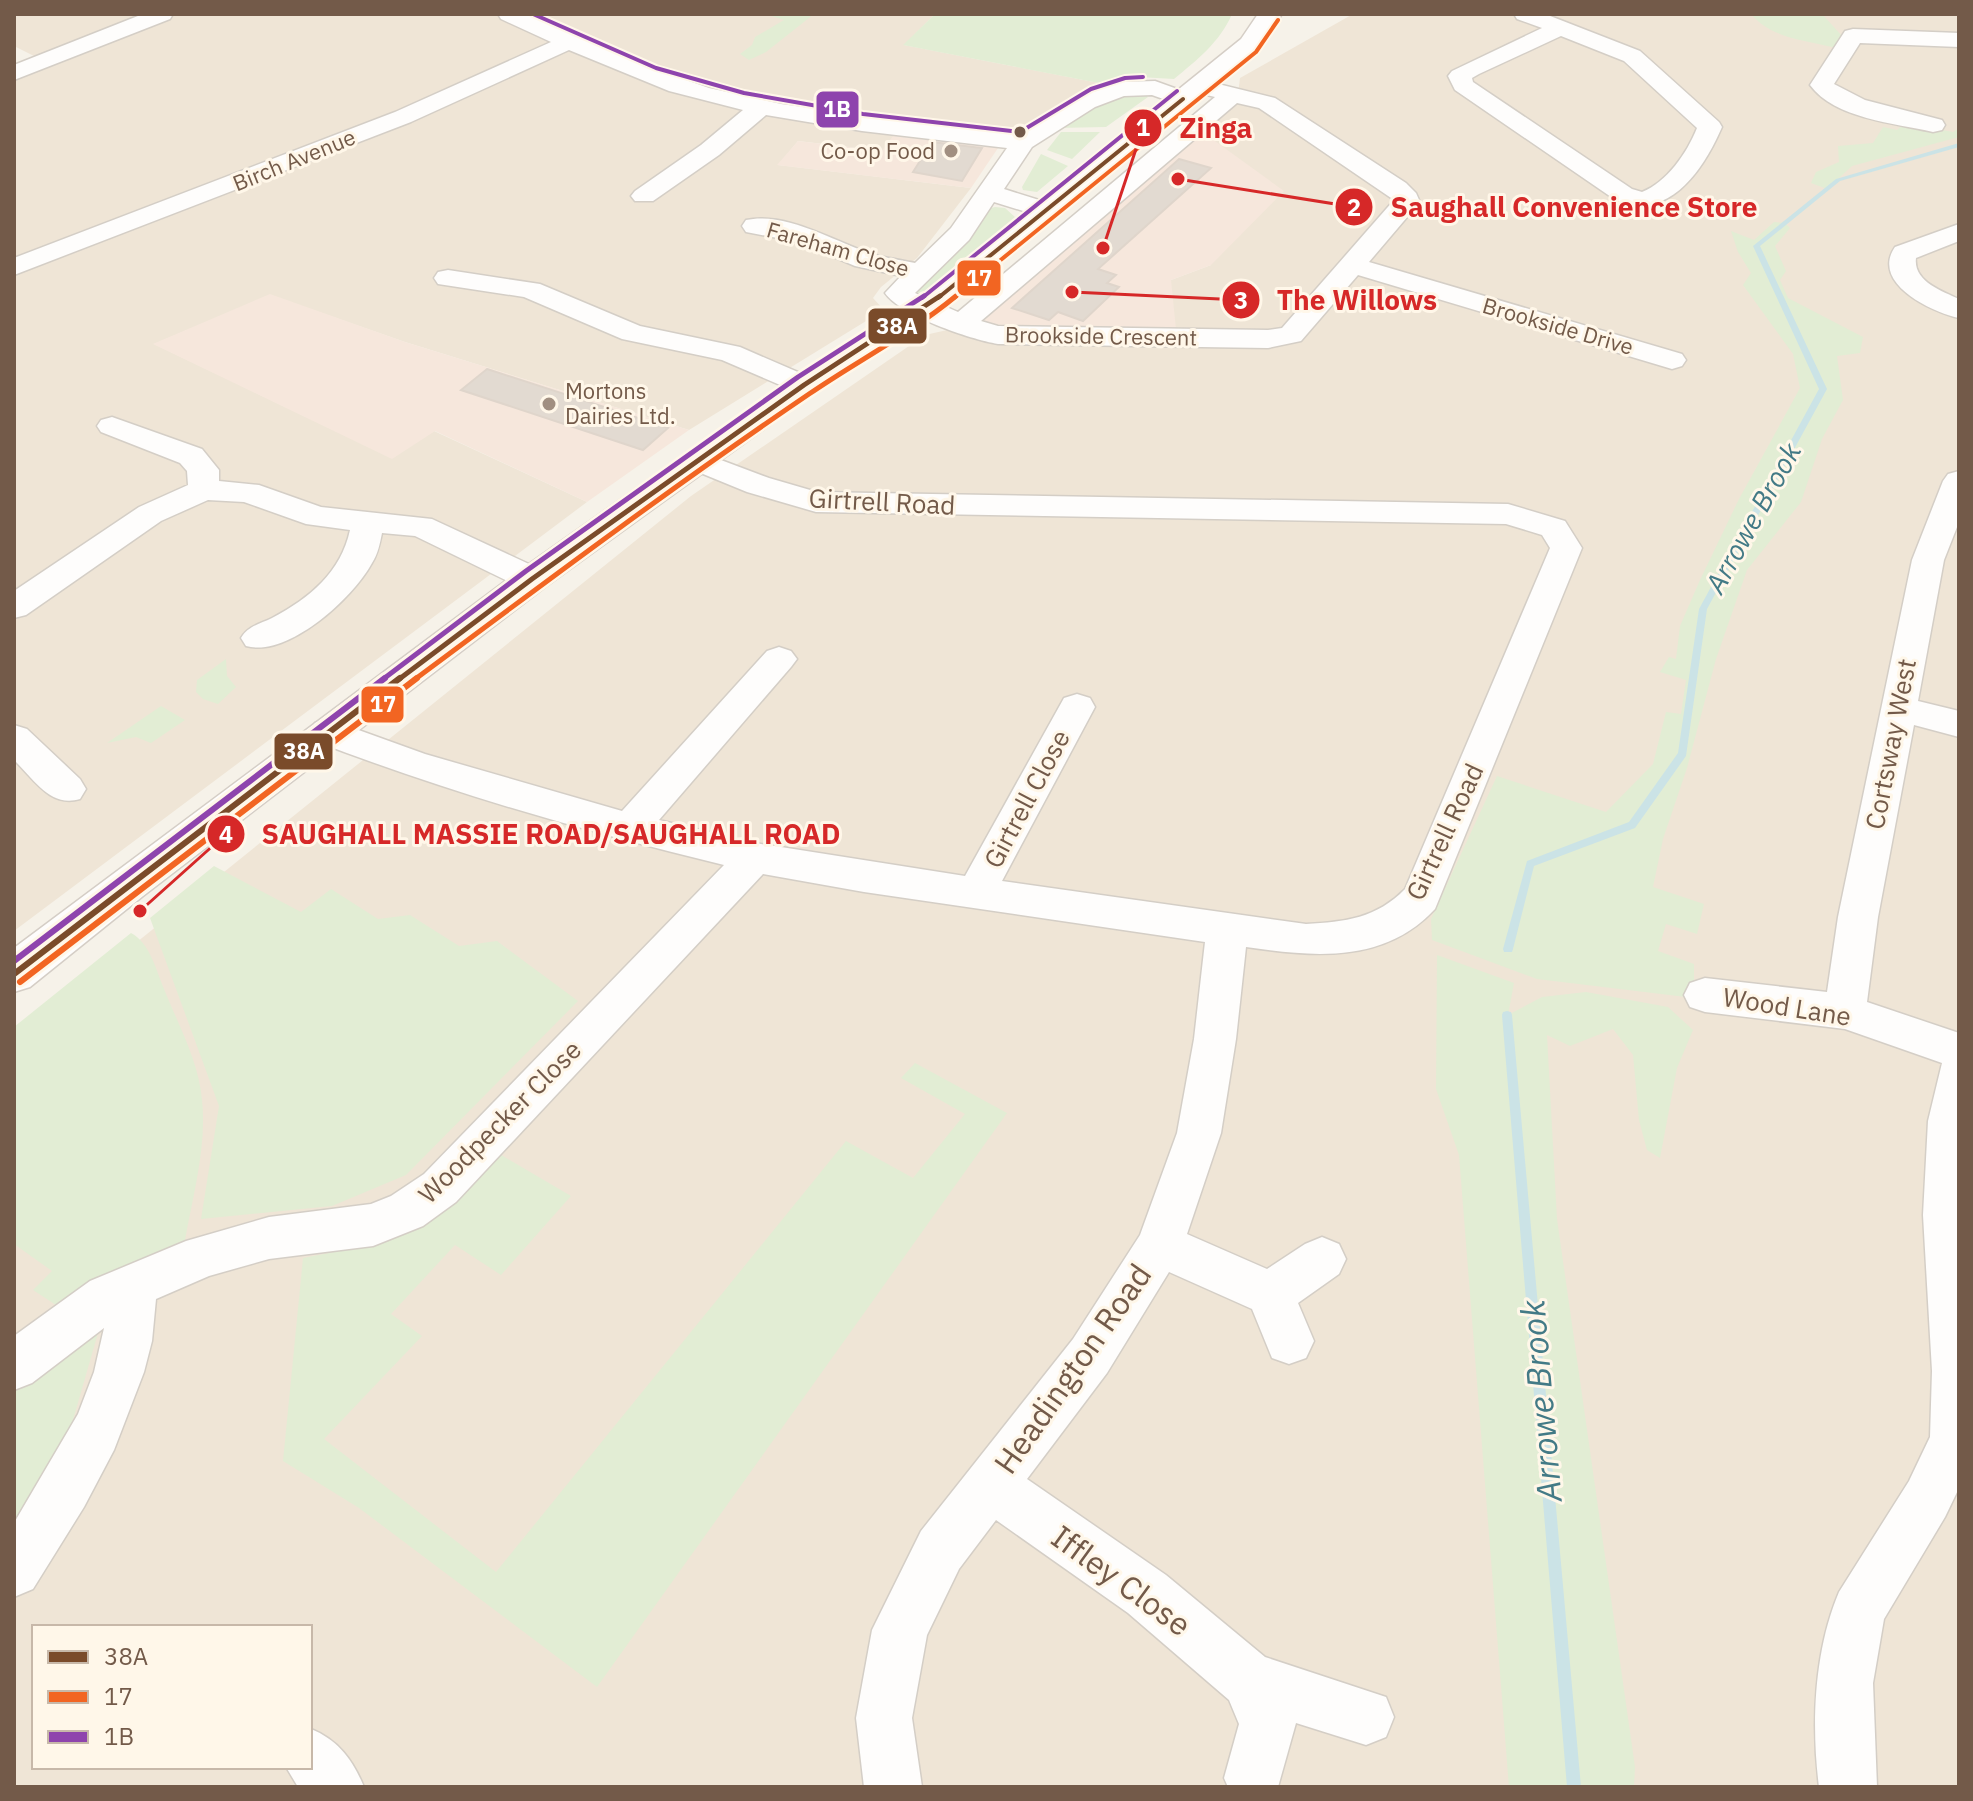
<svg xmlns="http://www.w3.org/2000/svg" width="1973" height="1801" viewBox="0 0 1973 1801" font-family="'IBM Plex Sans',sans-serif">
<rect width="100%" height="100%" fill="#f6f2e9"/>
<!-- residential -->
<path fill="#efe5d6" fill-rule="evenodd" d="M 23,14 L 935,14 L 904,45 L 1104,84 L 1083,92 L 1017,130 L 904,121 L 883,151 L 798,141 L 778,165 L 971,188 L 917,258 L 881,287 L 873,298 L 884,310 L 689,430 L 405,342 L 270,295 L 154,344 L 392,458 L 434,431 L 587,502 L 14,931 L 14,65 L 36,57 L 14,46 L 14,17 Z
M 1353,14 L 1959,14 L 1959,1787 L 14,1787 L 14,1041 L 691,496 L 925,335 L 1171,280 L 1211,265 L 1201,131 L 1237,103 L 1240,78 ZM 34,1627 L 310,1627 L 310,1767 L 34,1767 Z"/>
<!-- commercial -->
<path fill="#f6e7dc" d="M 1201,131 L 1284,191 L 1211,265 L 1171,280 L 1176,329 L 997,327 L 981,323 L 1037,271 Z
M 893,136 L 998,148 L 971,188 L 777,165 L 798,141 L 882,151 Z
M 270,294 L 405,342 L 689,430 L 587,502 L 435,431 L 392,459 L 153,344 Z"/>
<!-- green -->
<path fill="#e2edd4" d="M 765,14 L 814,14 L 766,52 L 749,60 L 740,54 L 752,45 L 755,37 L 784,20 Z
M 935,14 L 1232,14 C 1220,42 1197,60 1174,79 L 1139,77 L 1104,84 L 903,45 Z
M 1751,14 L 1822,14 L 1843,37 L 1836,48 L 1832,47 C 1803,40 1771,38 1751,14 Z
M 1142,93 L 1148,97 L 1106,127 L 1057,128 C 1077,107 1114,96 1142,93 Z
M 1905,123 L 1953,132 L 1959,128 L 1959,137 L 1852,166 L 1827,189 L 1811,183 L 1816,172 L 1839,162 L 1838,146 L 1873,143 L 1883,127 L 1897,130 Z
M 1061,132 L 1100,132 L 1072,159 L 1047,150 Z
M 1041,154 L 1068,166 L 1037,192 L 1023,190 L 1022,187 Z
M 995,207 L 1005,208 L 1015,217 L 918,296 L 911,294 L 961,247 L 987,209 Z
M 1774,222 L 1785,223 L 1790,228 L 1775,246 L 1786,271 L 1780,280 L 1788,298 L 1863,337 L 1860,353 L 1837,356 L 1843,400 L 1822,439 L 1801,502 L 1747,570 L 1716,659 L 1687,768 L 1663,839 L 1653,887 L 1704,904 L 1697,934 L 1666,924 L 1658,951 L 1694,964 L 1694,998 L 1537,979 L 1432,940 L 1431,919 L 1497,776 L 1606,812 L 1653,764 L 1666,712 L 1681,714 L 1686,680 L 1660,672 L 1669,657 L 1676,659 L 1680,626 L 1700,580 L 1739,499 L 1800,388 L 1793,354 L 1743,285 L 1751,273 L 1738,252 L 1731,231 L 1754,240 Z
M 226,659 L 227,676 L 236,687 L 218,704 L 203,699 L 196,692 L 197,680 Z
M 161,706 L 185,720 L 151,743 L 136,737 L 107,743 Z
M 214,866 L 301,912 L 331,889 L 378,919 L 410,915 L 459,946 L 497,941 L 578,1001 L 406,1175 L 332,1206 L 201,1219 L 219,1106 L 150,918 Z
M 131,933 C 150,943 156,970 164,989 C 178,1024 199,1062 202,1100 C 207,1146 193,1195 185,1240 L 112,1271 L 59,1307 L 33,1290 L 52,1271 L 14,1244 L 14,1027 Z
M 1437,955 L 1514,983 L 1508,1015 L 1542,997 L 1586,992 L 1668,1007 L 1693,1030 L 1677,1068 L 1660,1158 L 1647,1150 L 1639,1120 L 1633,1055 L 1613,1029 L 1570,1046 L 1547,1035 L 1557,1219 L 1635,1767 L 1634,1787 L 1509,1787 L 1459,1155 L 1436,1089 Z
M 915,1063 L 1007,1113 L 597,1687 L 359,1508 L 283,1461 L 303,1258 L 365,1246 L 496,1152 L 571,1196 L 501,1275 L 455,1245 L 391,1314 L 422,1336 L 324,1439 L 496,1572 L 846,1141 L 913,1178 L 965,1114 L 901,1078 Z
M 98,1333 L 73,1420 L 14,1528 L 14,1390 L 83,1335 Z"/>
<g fill="none" stroke-linecap="round" stroke-linejoin="round">
<!-- stream -->
<path fill="#cbe3e6" fill-rule="evenodd" d="M 1959,143 L 1959,147 L 1840,181 L 1760,246 L 1827,389 L 1707,609 L 1686,756 L 1635,828 L 1534,866 L 1513,949 L 1512,952 L 1504,952 L 1503,949 L 1527,861 L 1629,822 L 1678,753 L 1699,609 L 1819,389 L 1753,246 L 1836,179 Z
M 1507,1011 L 1511,1012 L 1512,1015 L 1581,1787 L 1567,1787 L 1502,1015 L 1503,1012 Z"/>
</g>
<!-- building -->
<path fill="#e2dad1" stroke="#dfd5cb" stroke-width="2" d="M 932,142 L 982,148 L 962,181 L 913,172 Z
M 1179,159 L 1211,168 L 1098,269 L 1116,275 L 1107,283 L 1119,287 L 1083,321 L 1058,312 L 1049,320 L 1012,308 Z
M 487,369 L 638,418 L 668,428 L 643,450 L 461,390 Z"/>
<g fill="none" stroke-linecap="round" stroke-linejoin="round">
<!-- street casing -->
<g stroke="#d4cec6" stroke-width="3">
<path id="street" d="M 143,14 L 173,14 L 170,19 L 14,80 L 14,65 Z
M 498,14 L 527,14 L 637,63 L 709,88 L 781,104 L 902,121 L 1019,134 L 1079,97 L 1121,82 L 1155,81 L 1191,94 L 1195,99 L 1191,104 L 1183,106 L 1152,95 L 1124,96 L 1095,107 L 1032,147 L 1004,189 L 1055,205 L 1059,210 L 1055,215 L 1046,218 L 994,202 L 969,240 L 915,293 L 958,312 L 1215,97 L 1190,91 L 1186,86 L 1190,81 L 1198,79 L 1275,98 L 1406,183 L 1416,193 L 1420,202 L 1369,262 L 1682,354 L 1686,360 L 1682,366 L 1672,369 L 1662,366 L 1358,275 L 1301,341 L 1268,348 L 998,344 C 970,339 901,316 885,293 L 901,276 L 855,266 L 798,242 L 746,232 L 742,226 L 746,220 C 785,211 836,242 872,254 C 886,258 901,260 915,263 L 951,228 L 1007,148 L 862,131 L 766,115 L 719,155 L 653,201 L 635,201 L 631,196 L 635,191 L 701,145 L 743,110 L 669,91 L 569,50 L 411,122 L 14,275 L 14,258 L 395,112 L 551,42 L 501,19 ZM 1237,103 L 1259,108 L 1394,200 L 1282,328 L 1268,330 L 998,326 L 981,321 Z
M 1514,14 L 1545,14 L 1640,51 L 1719,122 L 1722,127 C 1703,171 1667,224 1614,199 L 1455,90 L 1448,76 L 1452,71 L 1542,28 L 1517,19 ZM 1561,36 L 1624,61 L 1697,128 C 1687,153 1667,182 1642,192 L 1632,189 L 1473,82 L 1472,78 L 1479,74 Z
M 1853,29 L 1959,33 L 1959,47 L 1860,43 L 1834,84 L 1865,100 L 1942,120 L 1945,125 L 1942,130 L 1933,132 C 1895,123 1835,119 1810,85 L 1845,31 Z
M 1959,224 L 1959,241 L 1916,258 C 1913,281 1941,291 1959,299 L 1959,318 C 1932,312 1870,283 1895,247 Z
M 448,270 L 540,284 L 640,326 L 740,347 L 814,379 L 819,385 L 814,391 L 804,394 L 794,391 L 722,360 L 622,339 L 524,297 L 438,284 L 434,278 L 438,272 Z
M 112,417 L 202,449 L 219,470 L 219,481 L 259,485 L 321,507 L 432,519 L 544,571 L 549,579 L 544,587 L 532,590 L 520,587 L 415,536 L 382,533 C 380,543 378,554 372,563 C 353,598 288,658 246,646 L 241,638 C 248,626 260,624 272,618 C 310,598 341,572 350,530 L 306,524 L 244,502 L 208,500 L 161,521 L 26,615 L 14,618 L 14,591 L 139,507 L 188,485 L 187,471 L 180,463 L 101,432 L 97,426 L 101,420 Z
M 697,451 L 769,478 L 817,492 L 1508,504 L 1565,521 L 1582,548 L 1435,909 C 1384,964 1314,957 1246,947 L 1236,1039 L 1221,1133 L 1187,1234 L 1267,1269 L 1305,1244 L 1322,1237 L 1339,1244 L 1346,1259 L 1339,1274 L 1298,1303 L 1314,1341 L 1306,1358 L 1289,1364 L 1272,1358 L 1252,1309 L 1169,1272 L 1107,1373 L 1027,1479 L 1166,1575 L 1265,1657 L 1386,1697 L 1394,1717 L 1386,1737 L 1366,1745 L 1296,1723 L 1278,1787 L 1228,1787 L 1224,1778 L 1239,1724 L 1229,1700 L 1128,1613 L 996,1520 L 959,1569 L 927,1635 L 912,1718 L 922,1787 L 864,1787 L 856,1718 L 872,1630 L 921,1531 L 1073,1339 L 1140,1235 L 1177,1133 L 1194,1039 L 1205,942 L 864,892 L 763,874 L 456,1202 L 423,1226 L 373,1246 L 269,1259 L 209,1276 L 156,1299 L 152,1341 L 144,1372 L 114,1450 L 84,1507 L 33,1589 L 14,1597 L 14,1523 L 78,1414 L 94,1372 L 104,1328 L 32,1383 L 14,1390 L 14,1336 L 90,1281 L 186,1241 L 269,1217 L 371,1204 L 391,1196 L 424,1174 L 724,865 C 586,832 448,792 315,741 L 310,732 L 315,723 L 328,719 L 425,754 L 622,811 L 767,651 L 779,647 L 791,651 L 797,659 L 791,667 L 659,820 L 755,843 L 965,876 L 1064,698 L 1077,694 L 1090,698 L 1095,707 L 1002,881 L 1306,924 C 1345,922 1377,918 1405,889 L 1550,548 L 1542,535 L 1506,524 L 816,512 L 747,492 L 686,467 L 682,460 L 686,453 Z
M 1959,471 L 1959,522 L 1944,560 L 1918,701 L 1959,711 L 1959,737 L 1914,725 L 1878,917 L 1867,1002 L 1959,1033 L 1959,1488 L 1945,1517 L 1884,1619 L 1873,1683 L 1877,1787 L 1819,1787 C 1811,1724 1814,1651 1839,1592 L 1909,1481 L 1930,1437 L 1932,1371 L 1923,1215 L 1928,1121 L 1942,1063 L 1845,1029 L 1705,1012 L 1690,1007 L 1684,995 L 1690,983 L 1705,978 L 1827,992 L 1838,917 L 1912,560 L 1943,481 L 1948,474 Z
M 14,725 L 27,729 L 80,779 L 86,789 L 80,799 C 50,808 34,779 14,760 Z
M 311,1729 C 338,1740 353,1760 364,1787 L 298,1787 L 286,1767 L 310,1767 Z"/>
</g>
<!-- secondary casing -->
<g stroke="#d5cec6" stroke-width="3">
<path id="secondary" d="M 1258,14 L 1282,14 L 1259,49 L 937,314 L 815,392 L 545,587 L 143,896 L 30,987 L 14,992 L 14,948 L 519,571 L 793,378 L 915,302 L 1241,39 Z"/>
</g>
<!-- street -->
<use href="#street" fill="#fefdfc" fill-rule="evenodd"/>
<!-- secondary -->
<use href="#secondary" fill="#fefdfc" fill-rule="evenodd"/>
<!-- bus-1-far2 casing -->
<g stroke="#fff7e9" stroke-width="8">
<path id="bus-1-far2" d="M 938,298 L 1183,99"/>
</g>
<!-- bus-1-far1 casing -->
<g stroke="#fff7e9" stroke-width="10">
<path id="bus-1-far1" d="M 398,680 L 532,579 L 804,385 L 940,296"/>
</g>
<!-- bus-1 casing -->
<g stroke="#fff7e9" stroke-width="12">
<path id="bus-1" d="M 14,974 L 400,678"/>
</g>
<!-- bus-2-far2 casing -->
<g stroke="#fff7e9" stroke-width="8">
<path id="bus-2-far2" d="M 954,298 L 1256,52 L 1278,20"/>
</g>
<!-- bus-2-far1 casing -->
<g stroke="#fff7e9" stroke-width="10">
<path id="bus-2-far1" d="M 414,680 C 544,583 675,485 809,394 C 857,361 910,334 956,296"/>
</g>
<!-- bus-2 casing -->
<g stroke="#fff7e9" stroke-width="12">
<path id="bus-2" d="M 20,982 L 417,678"/>
</g>
<!-- bus-3-far2 casing -->
<g stroke="#fff7e9" stroke-width="8">
<path id="bus-3-far2" d="M 533,14 L 656,68 L 744,93 L 863,114 L 1020,132 L 1091,89 L 1125,78 L 1143,77
M 922,298 L 1177,91"/>
</g>
<!-- bus-3-far1 casing -->
<g stroke="#fff7e9" stroke-width="10">
<path id="bus-3-far1" d="M 382,680 L 526,571 L 798,377 L 924,296"/>
</g>
<!-- bus-3 casing -->
<g stroke="#fff7e9" stroke-width="12">
<path id="bus-3" d="M 14,961 L 385,678"/>
</g>
<!-- bus-1-far2 -->
<use href="#bus-1-far2" stroke="#7a4b2a" stroke-width="4"/>
<!-- bus-1-far1 -->
<use href="#bus-1-far1" stroke="#7a4b2a" stroke-width="5"/>
<!-- bus-1 -->
<use href="#bus-1" stroke="#7a4b2a" stroke-width="6"/>
<!-- bus-2-far2 -->
<use href="#bus-2-far2" stroke="#f26522" stroke-width="4"/>
<!-- bus-2-far1 -->
<use href="#bus-2-far1" stroke="#f26522" stroke-width="5"/>
<!-- bus-2 -->
<use href="#bus-2" stroke="#f26522" stroke-width="6"/>
<!-- bus-3-far2 -->
<use href="#bus-3-far2" stroke="#8e44ad" stroke-width="4"/>
<!-- bus-3-far1 -->
<use href="#bus-3-far1" stroke="#8e44ad" stroke-width="5"/>
<!-- bus-3 -->
<use href="#bus-3" stroke="#8e44ad" stroke-width="6"/>
</g>
<!-- markers -->
<circle fill="#735a49" stroke="#fff7e9" stroke-width="3" cx="1020" cy="132" r="7"/>
<g fill="#a18f81" stroke="#fff7e9" stroke-width="3">
<circle cx="951" cy="151" r="8"/>
<circle cx="549" cy="404" r="8"/>
</g>
<g text-anchor="middle" stroke-width="6" stroke-linejoin="round" paint-order="stroke">
<!-- far-poi labels -->
<g font-size="22" fill="#735a49" stroke="#fff7e9" text-anchor="end">
<text x="935" y="159">Co-op Food</text>
<text x="565" y="399" text-anchor="start">Mortons<tspan x="565" dy="25">Dairies Ltd.</tspan></text>
</g>
<!-- far-street labels -->
<g font-size="22" fill="#735a49" stroke="#fff7e9">
<text transform="translate(294 160) rotate(-22)" y="8">Birch Avenue</text>
<text transform="translate(838 249) rotate(16)" y="8">Fareham Close</text>
<text transform="translate(1558 326) rotate(16)" y="8">Brookside Drive</text>
<text transform="translate(1101 336) rotate(1)" y="8">Brookside Crescent</text>
</g>
<!-- street labels -->
<g font-size="26" fill="#735a49" stroke="#fff7e9">
<text transform="translate(882 502) rotate(3)" y="9">Girtrell Road</text>
<text transform="translate(1891 744) rotate(-79)" y="9">Cortsway West</text>
<text transform="translate(1027 799) rotate(-62)" y="9">Girtrell Close</text>
<text transform="translate(1445 832) rotate(-65)" y="9">Girtrell Road</text>
<text transform="translate(1787 1007) rotate(9)" y="9">Wood Lane</text>
<text transform="translate(500 1122) rotate(-45)" y="9">Woodpecker Close</text>
</g>
<!-- water labels -->
<g font-size="28" font-style="italic" fill="#437a86" stroke="#fff7e9">
<text transform="translate(1753 518) rotate(-61)" y="10">Arrowe Brook</text>
</g>
<!-- near-street labels -->
<g font-size="32" fill="#735a49" stroke="#fff7e9">
<text transform="translate(1073 1369) rotate(-55)" y="11">Headington Road</text>
<text transform="translate(1121 1581) rotate(36)" y="11">Iffley Close</text>
</g>
<!-- near-water labels -->
<g font-size="34" font-style="italic" fill="#437a86" stroke="#fff7e9">
<text transform="translate(1541 1401) rotate(-95)" y="12">Arrowe Brook</text>
</g>
</g>
<!-- callouts -->
<path fill="none" stroke="#d62828" stroke-width="3" d="M1103 248L1143 128M1178 179L1354 207M1072 292L1241 300M140 911L226 834"/>
<g fill="#d62828" stroke="#fff7e9" stroke-width="3">
<circle cx="1103" cy="248" r="8"/>
<circle cx="1178" cy="179" r="8"/>
<circle cx="1072" cy="292" r="8"/>
<circle cx="140" cy="911" r="8"/>
<circle cx="1143" cy="128" r="20"/>
<circle cx="1354" cy="207" r="20"/>
<circle cx="1241" cy="300" r="20"/>
<circle cx="226" cy="834" r="20"/>
</g>
<g font-size="24" text-anchor="middle" font-weight="bold" fill="#fff">
<text x="1143" y="136">1</text>
<text x="1354" y="216">2</text>
<text x="1241" y="309">3</text>
<text x="226" y="843">4</text>
</g>
<g font-size="28" text-anchor="middle" font-weight="bold" fill="#d62828" stroke="#fff7e9" stroke-width="6" stroke-linejoin="round" paint-order="stroke">
<text x="1216" y="138">Zinga</text>
<text x="1574" y="217">Saughall Convenience Store</text>
<text x="1357" y="310">The Willows</text>
<text x="551" y="844">SAUGHALL MASSIE ROAD/SAUGHALL ROAD</text>
</g>
<g stroke="#fff7e9" stroke-width="3">
<rect x="815" y="90" width="45" height="39" rx="8" fill="#8e44ad"/>
<rect x="956" y="259" width="46" height="38" rx="8" fill="#f26522"/>
<rect x="867" y="307" width="61" height="38" rx="8" fill="#7a4b2a"/>
<rect x="360" y="685" width="45" height="39" rx="8" fill="#f26522"/>
<rect x="273" y="732" width="61" height="39" rx="8" fill="#7a4b2a"/>
</g>
<g font-size="22" text-anchor="middle" font-weight="bold" fill="#fff">
<text x="837" y="117">1B</text>
<text x="979" y="286">17</text>
<text x="897" y="334">38A</text>
<text x="383" y="712">17</text>
<text x="304" y="759">38A</text>
</g>
<!-- border -->
<rect width="1973" height="1801" fill="none" stroke="#735a49" stroke-width="32"/>
<!-- legend -->
<rect x="32" y="1625" width="280" height="144" fill="#fff7e9" stroke="#c7b8a9" stroke-width="2"/>
<rect x="48" y="1651" width="40" height="12" fill="#7a4b2a" stroke="#c7b8a9" stroke-width="2"/>
<text x="104" y="1665" font-size="24" fill="#735a49">38A</text>
<rect x="48" y="1691" width="40" height="12" fill="#f26522" stroke="#c7b8a9" stroke-width="2"/>
<text x="104" y="1705" font-size="24" fill="#735a49">17</text>
<rect x="48" y="1731" width="40" height="12" fill="#8e44ad" stroke="#c7b8a9" stroke-width="2"/>
<text x="104" y="1745" font-size="24" fill="#735a49">1B</text>
</svg>
